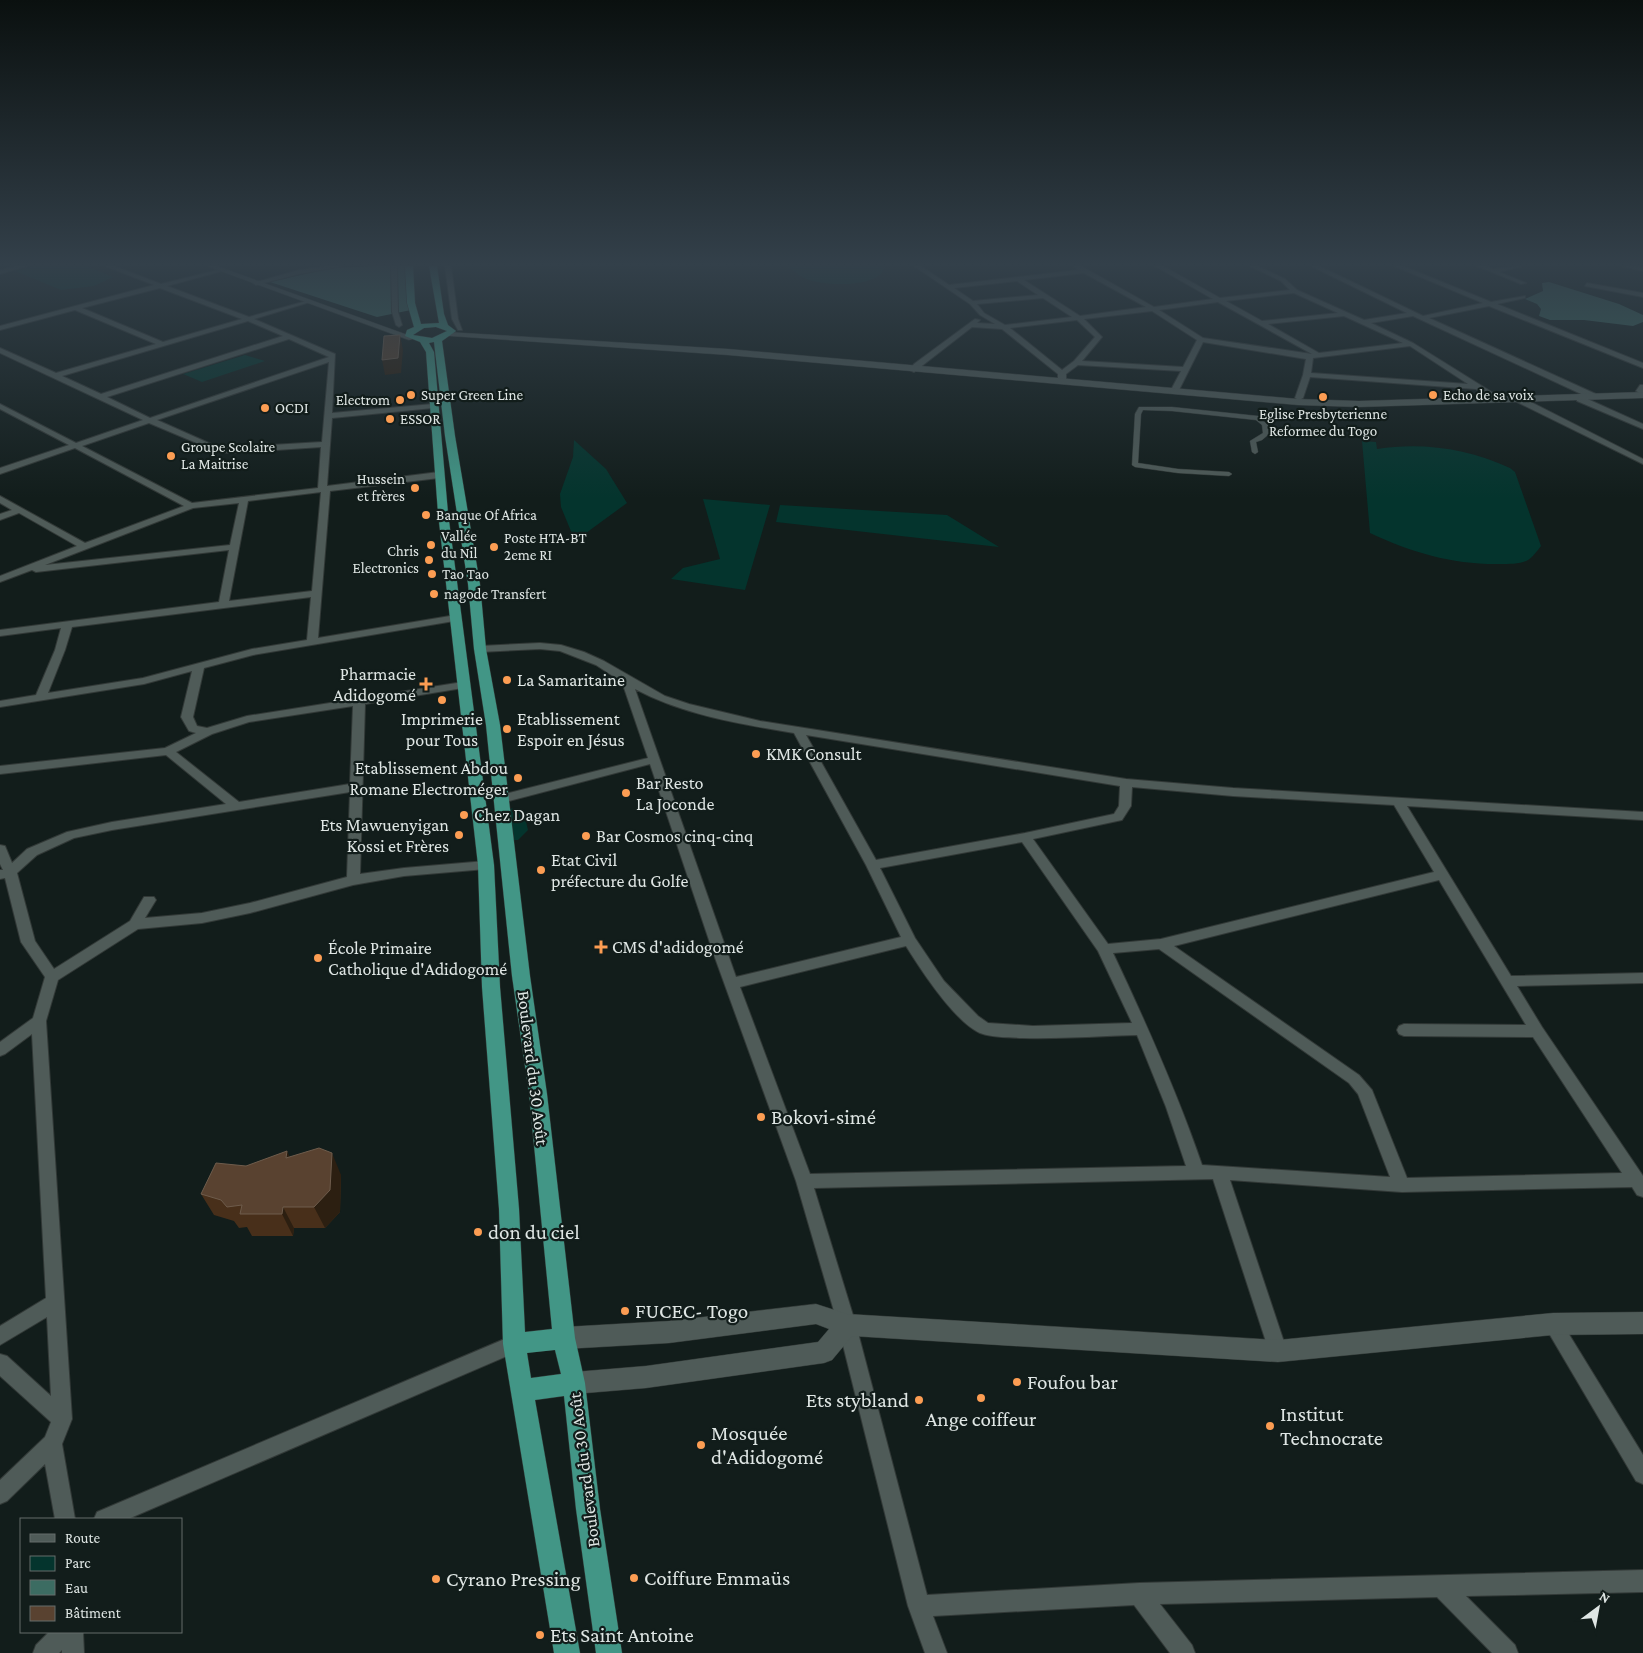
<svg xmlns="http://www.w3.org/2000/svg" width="1643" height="1653" viewBox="0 0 1643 1653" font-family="'Crimson Pro',serif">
<rect width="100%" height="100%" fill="#121d1b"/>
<!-- green -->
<path fill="#04342d" d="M 35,266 L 86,266 L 113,277 L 94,286 L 61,290 L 15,271 Z
M 788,266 L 879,266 L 884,269 C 877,289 819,286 804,278 C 798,275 793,270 788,266 Z
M 245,355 L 265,361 L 202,382 L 183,374 Z
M 574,440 L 606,469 L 627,503 L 575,541 L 561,507 L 560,494 L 573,457 Z
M 1362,441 L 1376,442 L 1377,449 C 1424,442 1468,449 1510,468 L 1515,472 L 1541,546 C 1537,551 1533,557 1528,560 C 1521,564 1509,564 1501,564 C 1455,565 1412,553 1370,533 Z
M 703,499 L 770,505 L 745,590 L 671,579 L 683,568 L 720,559 Z
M 780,505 L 947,515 L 999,547 L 776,522 Z
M 513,808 L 524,813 L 528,830 L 518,840 L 513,840 L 510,809 Z"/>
<!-- water -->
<path fill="#3c6c62" d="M 378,266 L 405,266 L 411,310 L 377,317 L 270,282 L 332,268 Z
M 1549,282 L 1619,304 L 1643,315 L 1643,322 L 1633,326 L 1584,320 L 1550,320 L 1539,316 L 1541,309 L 1537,304 L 1525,299 L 1543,291 L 1542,283 Z"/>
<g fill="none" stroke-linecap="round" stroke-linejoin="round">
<!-- pedestrian casing -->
<g stroke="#323937" stroke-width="1">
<path id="pedestrian" d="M 1139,407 L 1172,407 L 1258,416 L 1268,425 L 1269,434 L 1262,440 L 1256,442 L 1258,452 L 1255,454 L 1252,452 L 1250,441 L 1263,433 L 1262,425 L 1256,420 L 1172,411 L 1143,410 L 1141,414 L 1138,463 L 1178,469 L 1229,472 L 1232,474 L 1229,476 L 1178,473 L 1135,467 L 1132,465 L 1135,414 Z"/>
</g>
<!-- minor casing -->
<g stroke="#323937" stroke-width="2">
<path id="minor" d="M 16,266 L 27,266 L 0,274 L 0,270 Z
M 105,266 L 114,266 L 161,284 L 222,269 L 222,271 L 167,286 L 249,317 L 310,300 L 310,302 L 254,319 L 335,354 L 332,413 L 433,404 L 437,406 L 433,408 L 332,418 L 327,486 L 439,472 L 443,475 L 439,478 L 330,491 L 318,638 L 456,615 L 460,616 L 460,620 L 253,655 L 204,668 L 193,717 L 197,726 L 207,728 L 247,716 L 463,682 L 467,683 L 468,685 L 467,687 L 463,688 L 365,704 L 360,874 L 404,868 L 486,861 L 491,862 L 492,865 L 491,868 L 486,869 L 404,876 L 353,885 L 250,913 L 202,923 L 138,929 L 58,980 L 46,1021 L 72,1419 L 62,1444 L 75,1519 L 55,1519 L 45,1464 L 7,1501 L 0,1504 L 0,1480 L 45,1437 L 51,1422 L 0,1376 L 0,1354 L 7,1356 L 51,1396 L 47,1317 L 0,1345 L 0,1326 L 46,1298 L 32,1034 L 5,1054 L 0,1056 L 0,1042 L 33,1018 L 45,977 L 21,942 L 5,878 L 0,879 L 0,870 L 3,870 L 0,864 L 0,845 L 5,846 L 12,863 L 27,849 L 67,832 L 112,822 L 226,804 L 166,755 L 0,774 L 0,766 L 165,748 L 196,733 L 189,731 L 181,717 L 192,671 L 144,684 L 0,707 L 0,701 L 36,695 L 55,650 L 61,628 L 0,636 L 0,630 L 219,602 L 229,550 L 36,572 L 32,570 L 0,582 L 0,576 L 77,546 L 19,513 L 0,520 L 0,514 L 12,510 L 0,503 L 0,496 L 85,543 L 184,506 L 75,448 L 0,474 L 0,468 L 69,445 L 0,409 L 0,404 L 76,443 L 143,420 L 0,353 L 0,348 L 56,373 L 156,344 L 75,310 L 0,330 L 0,326 L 154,285 ZM 160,288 L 242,319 L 163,342 L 82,308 ZM 248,321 L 283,336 L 101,394 L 62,376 ZM 289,339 L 329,357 L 150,418 L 107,397 ZM 329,362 L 322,442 L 220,448 L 157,420 ZM 149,423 L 218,452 L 230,453 L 321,447 L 318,488 L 192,503 L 82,446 ZM 321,492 L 312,591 L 229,601 L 248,501 ZM 239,503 L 230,545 L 45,565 L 193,508 ZM 311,597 L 307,640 L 252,649 L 143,678 L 48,693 L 65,650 L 72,627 ZM 353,706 L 350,784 L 239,802 L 176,752 L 212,734 L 249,722 ZM 350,792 L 347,877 L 250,903 L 202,913 L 145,918 L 156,900 L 154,897 L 144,897 L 130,921 L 54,969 L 35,941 L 17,873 L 37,855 L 74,838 L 112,830 Z
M 327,266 L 343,266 L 299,274 L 256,285 L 253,283 L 299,270 Z
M 391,266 L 397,266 L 398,312 L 402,325 L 399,327 L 396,325 L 392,312 Z
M 445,266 L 451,266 L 458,319 L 462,330 L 458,330 L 452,319 Z
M 914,266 L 921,266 L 949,285 L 1078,270 L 1073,266 L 1081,266 L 1154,307 L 1213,299 L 1155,266 L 1163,266 L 1220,298 L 1290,290 L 1281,281 L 1250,266 L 1258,266 L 1285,279 L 1297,290 L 1364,320 L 1407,313 L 1311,266 L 1319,266 L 1423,316 L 1483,303 L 1394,266 L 1403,266 L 1491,302 L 1525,296 L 1525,298 L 1497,304 L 1643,363 L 1643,368 L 1489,306 L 1429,318 L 1598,395 L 1598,399 L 1592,399 L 1413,316 L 1371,323 L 1413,343 L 1498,396 L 1498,400 L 1492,400 L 1476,389 L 1310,377 L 1303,398 L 1299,400 L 1295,398 L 1303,375 L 1306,359 L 1203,342 L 1179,390 L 1172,388 L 1181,371 L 1078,365 L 1066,374 L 1066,381 L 1062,383 L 1058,381 L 1058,374 L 1002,329 L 972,327 L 914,372 L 910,370 L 914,364 L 975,319 L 980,320 L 977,323 L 995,324 L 980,315 L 970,304 ZM 1084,273 L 1146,307 L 1080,316 L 1024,280 ZM 1017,281 L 1038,295 L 973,301 L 954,288 ZM 1294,293 L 1338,313 L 1262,321 L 1226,301 ZM 1043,298 L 1072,317 L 1005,325 L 984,313 L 977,304 ZM 1218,302 L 1312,354 L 1203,338 L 1159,310 ZM 1152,311 L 1197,340 L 1183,367 L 1082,361 L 1102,337 L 1084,319 ZM 1344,316 L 1403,343 L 1319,353 L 1268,324 ZM 1077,320 L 1095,337 L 1074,361 L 1062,370 L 1010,328 ZM 1410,346 L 1468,384 L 1311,373 L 1313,358 Z
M 1477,266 L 1486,266 L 1493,269 L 1522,266 L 1499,272 L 1526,283 L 1521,284 Z
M 1623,266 L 1643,267 L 1643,271 Z
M 1587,283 L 1643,293 L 1643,297 L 1585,286 Z
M 1640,385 L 1643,385 L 1643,392 L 1640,393 L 1636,391 Z
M 1577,397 L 1583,397 L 1643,424 L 1643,429 L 1577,401 Z
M 1517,398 L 1523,398 L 1643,459 L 1643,464 L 1517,402 Z
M 540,643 L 561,645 L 584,652 L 604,661 L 665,696 L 689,704 L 760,721 L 1126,779 L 1233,788 L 1643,812 L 1643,820 L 1407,806 L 1511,976 L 1643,973 L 1643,983 L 1517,986 L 1542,1027 L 1643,1176 L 1643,1197 L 1637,1195 L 1632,1187 L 1402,1192 L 1230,1180 L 1287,1351 L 1285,1357 L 1278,1360 L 1271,1357 L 1269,1351 L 1213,1179 L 814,1188 L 856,1325 L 927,1595 L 1139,1583 L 1643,1570 L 1643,1592 L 1466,1596 L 1515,1645 L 1518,1653 L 1492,1653 L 1437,1597 L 1160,1604 L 1192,1645 L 1195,1653 L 1170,1653 L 1134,1605 L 933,1616 L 947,1653 L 925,1653 L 908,1606 L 838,1325 L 796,1181 L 714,955 L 650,764 L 501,803 L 495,799 L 497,796 L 648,758 L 622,682 L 596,665 L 560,651 L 540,649 L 480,652 L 475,649 L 480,646 ZM 635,689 C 684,715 740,724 794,733 L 866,865 L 901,937 L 736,977 ZM 806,735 L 1120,786 L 1119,806 L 1114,814 L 1025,833 L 876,860 ZM 1132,787 L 1233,796 L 1394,805 L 1434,872 L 1161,939 L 1108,944 L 1033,839 L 1122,820 L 1131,806 ZM 1022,842 L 1098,951 L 1132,1023 L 1033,1026 L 988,1023 L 978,1016 L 944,981 L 915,938 L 880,868 ZM 1439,880 L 1526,1025 L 1404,1024 L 1399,1026 L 1397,1030 L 1399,1034 L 1404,1036 L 1533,1037 L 1622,1173 L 1407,1178 L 1372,1090 L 1359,1075 L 1174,946 ZM 906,946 C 921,970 954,1021 980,1033 C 993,1038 1008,1037 1022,1038 C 1060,1039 1099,1036 1137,1035 L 1166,1107 L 1186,1166 L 810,1174 L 740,987 ZM 1159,949 L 1349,1083 L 1358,1094 L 1390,1177 L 1202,1165 C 1177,1092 1146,1023 1113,953 Z
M 1553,1315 L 1559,1318 L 1643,1455 L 1643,1484 L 1636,1481 L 1547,1330 L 1544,1324 L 1547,1318 Z
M 514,1335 L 521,1338 L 523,1344 L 521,1350 L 128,1519 L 94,1519 L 97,1512 Z
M 49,1632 L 83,1632 L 84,1653 L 62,1653 L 62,1650 L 59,1653 L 33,1653 L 36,1645 Z"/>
</g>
<!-- tertiary casing -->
<g stroke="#323937" stroke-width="1">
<path id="tertiary" d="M 816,1304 L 847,1314 L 1278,1340 L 1553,1313 L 1643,1312 L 1643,1334 L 1553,1335 L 1278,1362 L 852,1336 L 832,1360 L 824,1363 L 646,1388 L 574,1394 L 566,1391 L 563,1383 L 566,1375 L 574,1372 L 646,1366 L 818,1342 L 829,1329 L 816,1324 L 669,1343 L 564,1349 L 556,1346 L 553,1338 L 556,1330 L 564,1327 L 669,1321 Z"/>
</g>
<!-- secondary casing -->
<g stroke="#323937" stroke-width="1">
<path id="secondary" d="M 207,266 L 217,266 L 416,338 L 409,340 Z
M 447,332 L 728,349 L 1298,399 L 1359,401 L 1643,392 L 1643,398 L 1359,407 L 1298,405 L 728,355 L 450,336 L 447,336 Z"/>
</g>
<!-- trunk casing -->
<g stroke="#323937" stroke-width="1">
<path id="trunk" d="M 405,266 L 413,266 L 415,303 L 421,324 L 439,323 L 429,266 L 437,266 L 444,314 L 448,325 L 456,331 L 442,341 L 455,436 L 480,584 L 486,649 L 500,725 L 530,976 L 547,1094 L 575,1338 L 585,1383 L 600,1509 L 622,1653 L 596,1653 L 576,1509 L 564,1396 L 535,1400 L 580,1653 L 554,1653 L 503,1344 L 499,1209 L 482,987 L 478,865 L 438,513 L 426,352 L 420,342 L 405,336 L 407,330 L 414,327 L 407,303 ZM 436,327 L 447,331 L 432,338 L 413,335 L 424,328 ZM 434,342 L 445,436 L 468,584 L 474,649 L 486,725 L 512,976 L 529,1094 L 552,1329 L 525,1332 L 519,1209 L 500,987 L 494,865 L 448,513 L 434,352 L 429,343 ZM 555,1350 L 561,1374 L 531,1378 L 527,1353 Z"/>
</g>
<!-- pedestrian -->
<use href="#pedestrian" fill="#4f5b58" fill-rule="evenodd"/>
<!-- minor -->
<use href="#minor" fill="#4f5b58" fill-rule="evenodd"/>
<!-- tertiary -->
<use href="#tertiary" fill="#4f5b58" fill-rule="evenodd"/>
<!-- secondary -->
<use href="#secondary" fill="#4f5b58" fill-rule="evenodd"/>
<!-- trunk -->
<use href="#trunk" fill="#429686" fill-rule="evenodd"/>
</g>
<!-- wall -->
<path fill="#482f1a" d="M 290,1157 L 341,1175 L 340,1212 L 325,1228 L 294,1228 L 293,1236 L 252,1236 L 247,1227 L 239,1228 L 234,1221 L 214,1215 L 201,1194 L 246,1166 Z"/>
<!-- shaded-wall -->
<path fill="#2c1f11" d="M 400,335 L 403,350 L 401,373 L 385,375 L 382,360 Z
M 287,1151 L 297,1173 L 286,1158 Z
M 332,1153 L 341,1175 L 340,1212 L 325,1228 L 314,1207 Z
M 283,1207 L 294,1228 L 293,1236 L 282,1214 Z"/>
<!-- building -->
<path fill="#594230" stroke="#6e5c4c" d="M 400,335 L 398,358 L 382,360 L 384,336 Z
M 319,1148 L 332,1153 L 330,1190 L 314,1207 L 283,1207 L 282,1214 L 240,1214 L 242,1205 L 227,1207 L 221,1200 L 201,1194 L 216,1163 L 246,1166 L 287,1151 L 286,1158 Z"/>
<!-- sky -->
<linearGradient id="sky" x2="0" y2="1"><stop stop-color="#0a100f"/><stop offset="0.53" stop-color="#33404a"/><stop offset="1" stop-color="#33404a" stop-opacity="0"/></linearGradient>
<rect width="1643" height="498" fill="url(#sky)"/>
<!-- markers -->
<g fill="#fc9d53" stroke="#121d1b" stroke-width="2">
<circle cx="411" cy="395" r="5"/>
<circle cx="1433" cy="395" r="5"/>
<circle cx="1323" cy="397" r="5"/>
<circle cx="400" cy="400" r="5"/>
<circle cx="265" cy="408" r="5"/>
<circle cx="390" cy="419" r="5"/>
<circle cx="171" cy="456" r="5"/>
<circle cx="415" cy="488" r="5"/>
<circle cx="426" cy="515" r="5"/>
<circle cx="431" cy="545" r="5"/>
<circle cx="494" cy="547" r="5"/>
<circle cx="429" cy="560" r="5"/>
<circle cx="432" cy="574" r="5"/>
<circle cx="434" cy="594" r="5"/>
<circle cx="507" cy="680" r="5"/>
<path d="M423.5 676.5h5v5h5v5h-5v5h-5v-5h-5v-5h5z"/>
<circle cx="442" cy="700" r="5"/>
<circle cx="507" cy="729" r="5"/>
<circle cx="756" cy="754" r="5"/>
<circle cx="518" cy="778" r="5"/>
<circle cx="626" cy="793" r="5"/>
<circle cx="464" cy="815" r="5"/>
<circle cx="459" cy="835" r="5"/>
<circle cx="586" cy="836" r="5"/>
<circle cx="541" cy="870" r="5"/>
<path d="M598.5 939.5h5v5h5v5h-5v5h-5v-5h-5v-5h5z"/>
<circle cx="318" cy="958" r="5"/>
<circle cx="761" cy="1117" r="5"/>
<circle cx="478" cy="1232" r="5"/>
<circle cx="625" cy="1311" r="5"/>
<circle cx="1017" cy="1382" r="5"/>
<circle cx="981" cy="1398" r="5"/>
<circle cx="919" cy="1400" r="5"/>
<circle cx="1270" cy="1426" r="5"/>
<circle cx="701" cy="1445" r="5"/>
<circle cx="634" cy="1578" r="5"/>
<circle cx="436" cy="1579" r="5"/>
<circle cx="540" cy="1635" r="5"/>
</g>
<g text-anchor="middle" stroke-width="4.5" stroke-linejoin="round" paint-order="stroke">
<!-- far-poi labels -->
<g font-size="15" fill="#dfe6e4" stroke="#121d1b" text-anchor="start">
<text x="421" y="400">Super Green Line</text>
<text x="1443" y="400">Echo de sa voix</text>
<text x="390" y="405" text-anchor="end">Electrom</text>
<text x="275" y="413">OCDI</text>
<text x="1323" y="419" text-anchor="middle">Eglise Presbyterienne<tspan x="1323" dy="17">Reformee du Togo</tspan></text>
<text x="400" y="424">ESSOR</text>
<text x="181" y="452">Groupe Scolaire<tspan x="181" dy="17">La Maitrise</tspan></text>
<text x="405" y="484" text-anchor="end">Hussein<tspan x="405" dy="17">et frères</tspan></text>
<text x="436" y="520">Banque Of Africa</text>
<text x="441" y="541">Vallée<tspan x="441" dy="17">du Nil</tspan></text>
<text x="504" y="543">Poste HTA-BT<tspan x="504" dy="17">2eme RI</tspan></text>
<text x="419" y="556" text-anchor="end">Chris<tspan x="419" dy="17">Electronics</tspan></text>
<text x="442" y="579">Tao Tao</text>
<text x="444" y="599">nagode Transfert</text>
</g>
<!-- poi labels -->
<g font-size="18" fill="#dfe6e4" stroke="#121d1b" text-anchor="start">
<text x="416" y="680" text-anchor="end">Pharmacie<tspan x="416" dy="21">Adidogomé</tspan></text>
<text x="517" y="686">La Samaritaine</text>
<text x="442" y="725" text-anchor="middle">Imprimerie<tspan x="442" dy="21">pour Tous</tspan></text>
<text x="517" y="725">Etablissement<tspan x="517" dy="21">Espoir en Jésus</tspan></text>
<text x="766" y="760">KMK Consult</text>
<text x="508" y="774" text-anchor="end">Etablissement Abdou<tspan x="508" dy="21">Romane Electroméger</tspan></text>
<text x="636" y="789">Bar Resto<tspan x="636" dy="21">La Joconde</tspan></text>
<text x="474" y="821">Chez Dagan</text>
<text x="449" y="831" text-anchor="end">Ets Mawuenyigan<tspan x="449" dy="21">Kossi et Frères</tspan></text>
<text x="596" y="842">Bar Cosmos cinq-cinq</text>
<text x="551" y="866">Etat Civil<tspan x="551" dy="21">préfecture du Golfe</tspan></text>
<text x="612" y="953">CMS d'adidogomé</text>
<text x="328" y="954">École Primaire<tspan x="328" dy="21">Catholique d'Adidogomé</tspan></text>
</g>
<!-- street labels -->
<g font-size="18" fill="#dfe6e4" stroke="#121d1b">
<text transform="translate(533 1068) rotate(83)" y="6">Boulevard du 30 Août</text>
<text transform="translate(584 1470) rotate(-97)" y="6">Boulevard du 30 Août</text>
</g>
<!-- near-poi labels -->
<g font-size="21" fill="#dfe6e4" stroke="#121d1b" text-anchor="start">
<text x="771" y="1124">Bokovi-simé</text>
<text x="488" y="1239">don du ciel</text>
<text x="635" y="1318">FUCEC- Togo</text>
<text x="1027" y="1389">Foufou bar</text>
<text x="909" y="1407" text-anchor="end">Ets stybland</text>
<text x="1280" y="1421">Institut<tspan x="1280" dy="24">Technocrate</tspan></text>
<text x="981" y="1426" text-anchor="middle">Ange coiffeur</text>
<text x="711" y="1440">Mosquée<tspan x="711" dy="24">d'Adidogomé</tspan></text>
<text x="644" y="1585">Coiffure Emmaüs</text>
<text x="446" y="1586">Cyrano Pressing</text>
<text x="550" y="1642">Ets Saint Antoine</text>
</g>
</g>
<!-- legend -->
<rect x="20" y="1518" width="162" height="115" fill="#121d1b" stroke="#646d6b"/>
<rect x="30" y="1534" width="25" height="8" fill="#4f5b58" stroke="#646d6b"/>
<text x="65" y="1543" font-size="15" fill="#dfe6e4">Route</text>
<rect x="30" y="1556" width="25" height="15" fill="#04342d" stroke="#646d6b"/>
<text x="65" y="1568" font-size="15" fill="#dfe6e4">Parc</text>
<rect x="30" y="1580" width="25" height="15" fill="#3c6c62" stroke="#646d6b"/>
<text x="65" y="1593" font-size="15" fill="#dfe6e4">Eau</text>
<rect x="30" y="1606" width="25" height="15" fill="#594230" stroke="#646d6b"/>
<text x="65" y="1618" font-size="15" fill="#dfe6e4">Bâtiment</text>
<!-- north arrow -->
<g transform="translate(1598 1608) rotate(32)" stroke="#121d1b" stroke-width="4" paint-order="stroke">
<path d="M0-4L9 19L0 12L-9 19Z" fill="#dfe6e4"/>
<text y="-8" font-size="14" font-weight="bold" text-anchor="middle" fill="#dfe6e4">N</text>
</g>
</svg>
